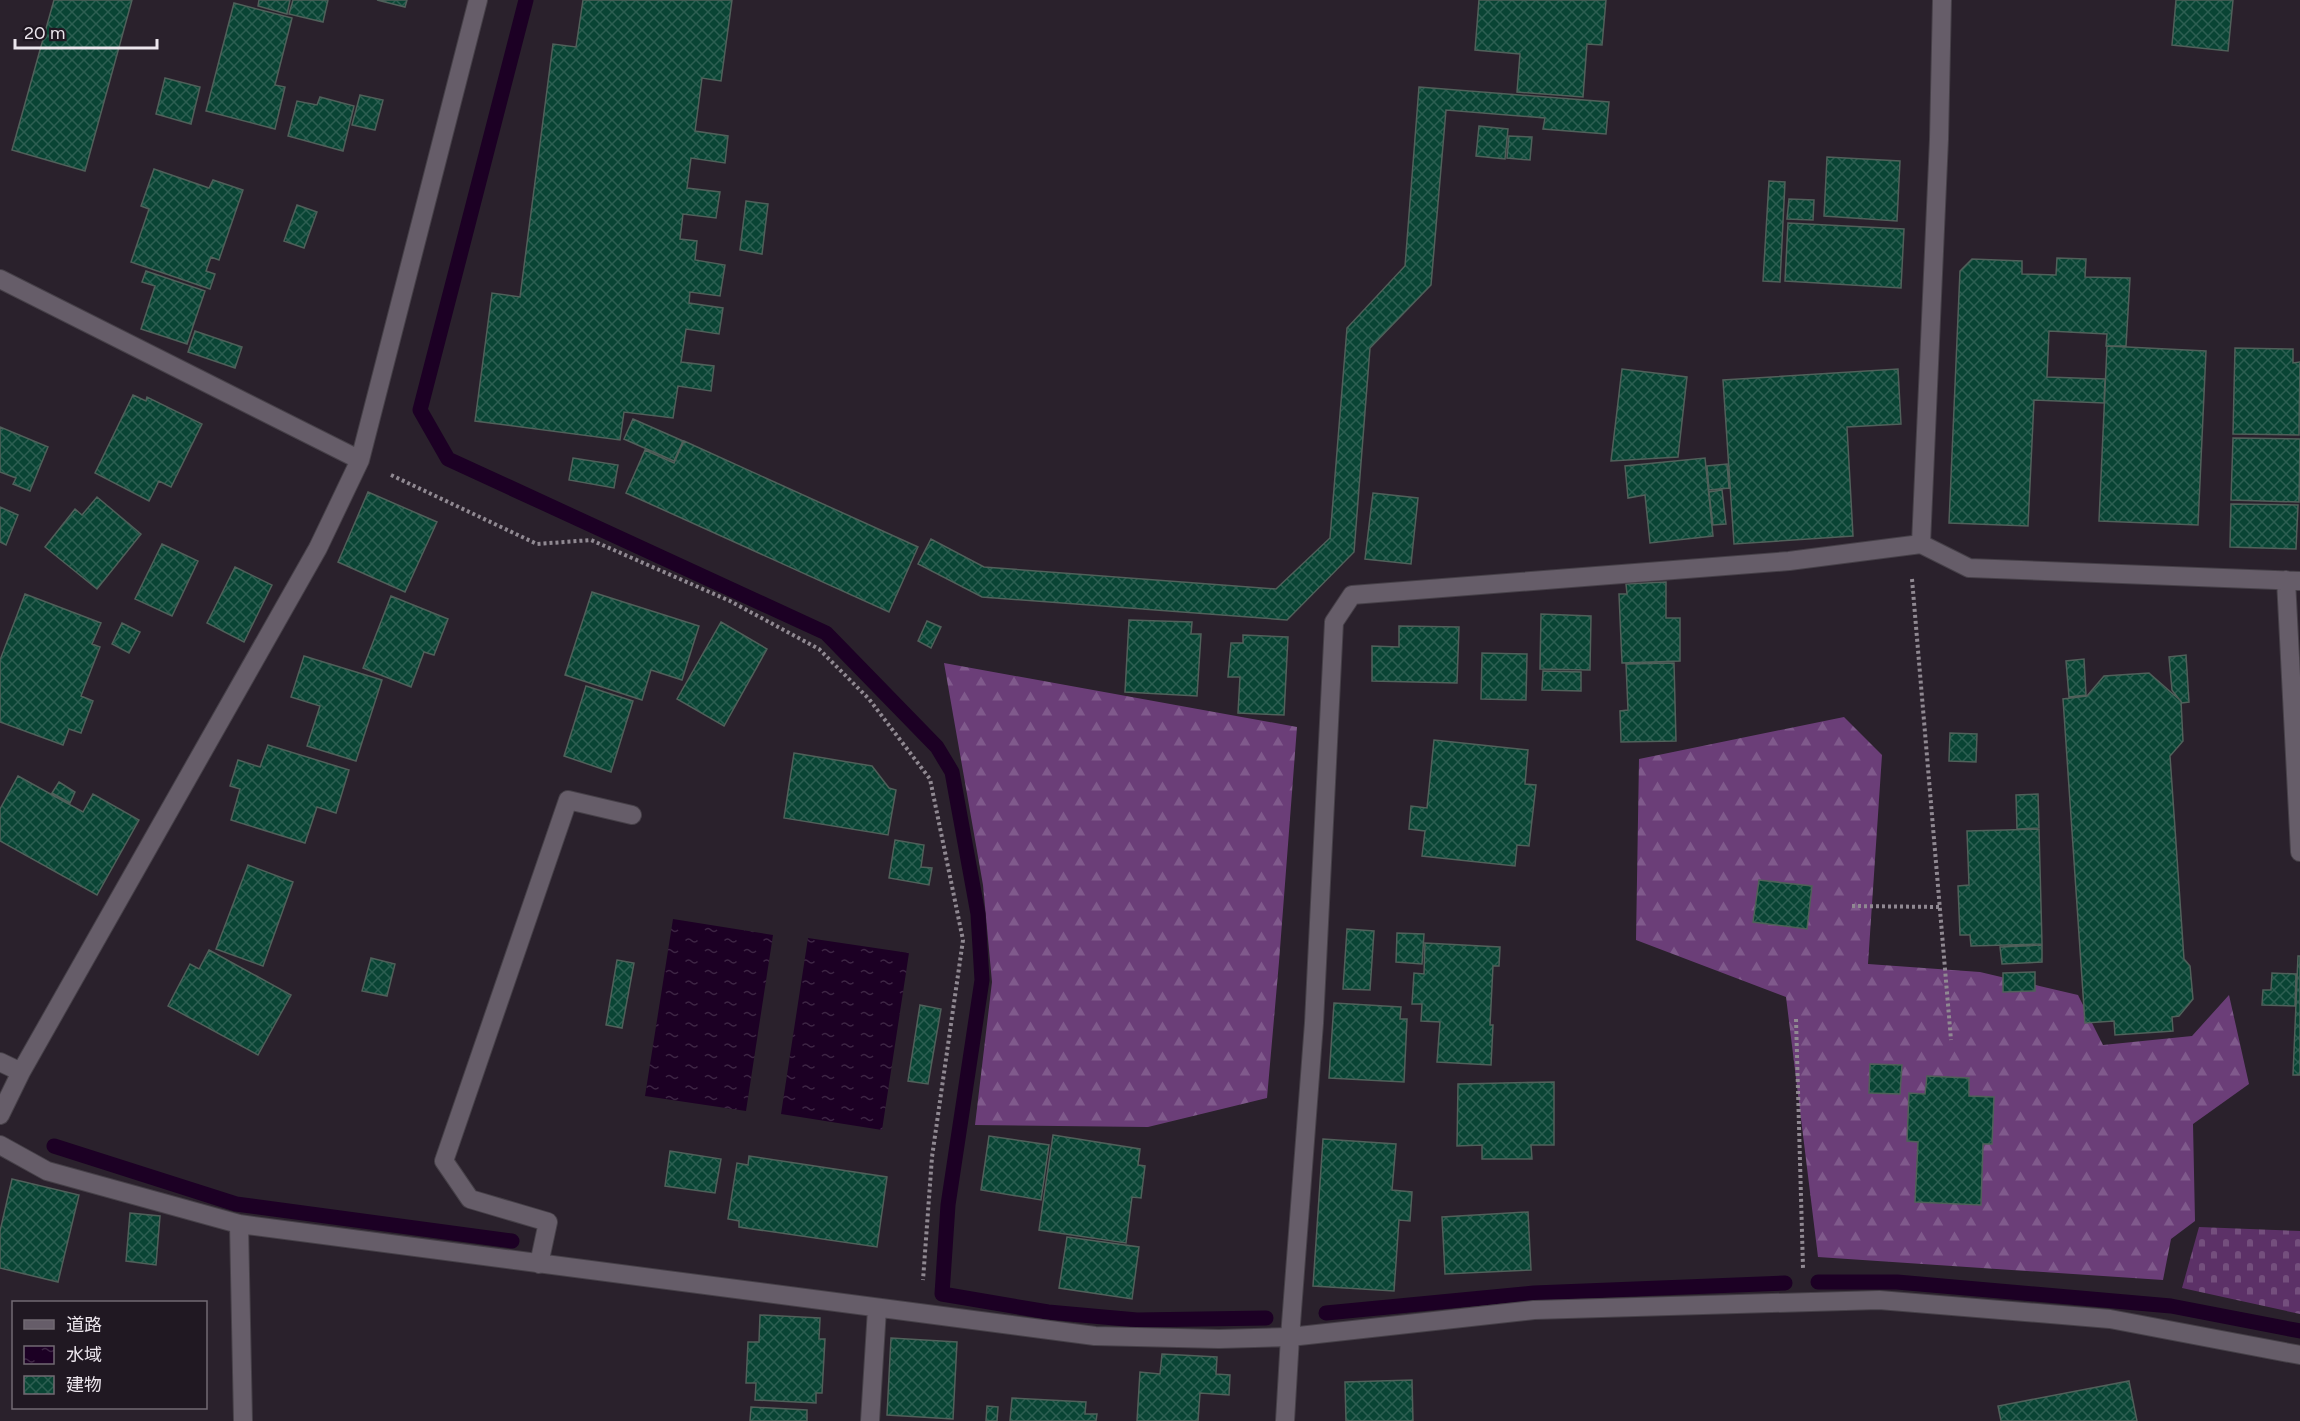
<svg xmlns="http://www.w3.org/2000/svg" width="2300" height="1421" viewBox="0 0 2300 1421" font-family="Figtree,'Noto Sans JP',sans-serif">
<defs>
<pattern id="forest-firs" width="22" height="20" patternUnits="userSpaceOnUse" patternTransform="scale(1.5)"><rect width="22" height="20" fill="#6b3e78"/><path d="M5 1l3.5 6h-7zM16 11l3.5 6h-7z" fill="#805a8c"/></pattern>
<pattern id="cemetery-stones" width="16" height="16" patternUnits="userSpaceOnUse" patternTransform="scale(1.5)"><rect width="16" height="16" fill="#5c3167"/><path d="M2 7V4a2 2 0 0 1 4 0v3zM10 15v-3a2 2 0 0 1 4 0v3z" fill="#744f7d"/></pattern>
<pattern id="water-ripples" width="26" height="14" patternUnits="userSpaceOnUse" patternTransform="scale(1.5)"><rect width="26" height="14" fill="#1c0024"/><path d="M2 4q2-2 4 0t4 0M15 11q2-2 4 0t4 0" fill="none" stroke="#3d2544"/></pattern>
<pattern id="building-cross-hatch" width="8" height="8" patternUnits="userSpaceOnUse" patternTransform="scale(1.5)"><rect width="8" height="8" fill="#094434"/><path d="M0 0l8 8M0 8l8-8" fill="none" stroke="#2d5f52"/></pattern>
</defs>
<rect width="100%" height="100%" fill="#2a212c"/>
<!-- forest -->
<path fill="url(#forest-firs)" d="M 944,663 L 1297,727 L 1279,962 L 1267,1098 L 1148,1127 L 975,1125 L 992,982 L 983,885 Z
M 1844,717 L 1882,755 L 1868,964 L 1980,972 L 2078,995 L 2103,1045 L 2192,1036 L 2229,995 L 2249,1084 L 2193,1124 L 2195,1221 L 2171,1239 L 2163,1280 L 1818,1257 L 1786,997 L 1636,940 L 1639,759 Z"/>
<!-- cemetery -->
<path fill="url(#cemetery-stones)" d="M 2199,1227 L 2300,1231 L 2300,1314 L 2182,1288 Z"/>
<!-- water -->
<path fill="url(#water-ripples)" d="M 673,919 L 773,935 L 746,1111 L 645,1096 Z
M 808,938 L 909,953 L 882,1130 L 781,1114 Z"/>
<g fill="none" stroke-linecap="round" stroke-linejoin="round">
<!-- stream -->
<path stroke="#1c0024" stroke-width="15" d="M 526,0 L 420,410 L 448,459 L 826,633 L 937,747 L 952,772 L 978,914 L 982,980 L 948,1205 L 942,1294 L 1048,1312 L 1137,1320 L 1266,1318
M 54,1146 L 236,1204 L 512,1241
M 1818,1282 L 1897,1282 L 2171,1306 L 2300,1331
M 1326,1313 L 1534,1293 L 1785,1283"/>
</g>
<!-- building -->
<path fill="url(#building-cross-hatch)" stroke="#50605a" stroke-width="1.5" d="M 54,0 L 132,0 L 85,171 L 12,150 Z
M 259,0 L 290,0 L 287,14 L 258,6 Z
M 293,0 L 328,0 L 323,22 L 289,14 Z
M 377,0 L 407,0 L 405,7 Z
M 583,0 L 732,0 L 721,81 L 702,78 L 695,131 L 728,136 L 725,163 L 691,158 L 687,188 L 720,192 L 716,218 L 683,214 L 680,239 L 697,241 L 695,260 L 725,265 L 720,296 L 690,292 L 689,303 L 723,308 L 719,334 L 686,329 L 681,362 L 714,366 L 711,391 L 678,386 L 673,418 L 624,412 L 620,440 L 475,421 L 492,293 L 520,297 L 553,44 L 576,47 Z
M 1479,0 L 1606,0 L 1602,45 L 1587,44 L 1583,97 L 1517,92 L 1520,54 L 1475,50 Z
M 2176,0 L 2233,0 L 2228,51 L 2172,45 Z
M 234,3 L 292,18 L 275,85 L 285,87 L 275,129 L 206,111 Z
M 165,78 L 200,87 L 191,124 L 156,114 Z
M 1419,87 L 1609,102 L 1606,134 L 1543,129 L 1545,118 L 1446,110 L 1431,285 L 1370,348 L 1354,552 L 1287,620 L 982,597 L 918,564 L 931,539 L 984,567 L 1276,589 L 1330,538 L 1347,328 L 1405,266 Z
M 360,95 L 383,100 L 375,130 L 352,125 Z
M 320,97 L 354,106 L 343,151 L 288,136 L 297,101 L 317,105 Z
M 1479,126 L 1508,129 L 1505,159 L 1476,156 Z
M 1509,136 L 1532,137 L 1530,160 L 1507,158 Z
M 1827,157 L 1900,161 L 1897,221 L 1824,216 Z
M 154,169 L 209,188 L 213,180 L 243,190 L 219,260 L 211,257 L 206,271 L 215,274 L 210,289 L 131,262 L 149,209 L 141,206 Z
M 1769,181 L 1785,182 L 1780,282 L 1763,281 Z
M 1789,199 L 1814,200 L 1813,220 L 1787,219 Z
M 746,201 L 768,204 L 762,254 L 740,250 Z
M 297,205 L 317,212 L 304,248 L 284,241 Z
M 1788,223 L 1904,229 L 1901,288 L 1785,281 Z
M 2057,258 L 2086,259 L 2085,277 L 2130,278 L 2126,346 L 2106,346 L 2107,334 L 2049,331 L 2047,377 L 2105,379 L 2104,403 L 2034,400 L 2028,526 L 1949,523 L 1960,271 L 1972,259 L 2022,261 L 2022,274 L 2056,275 Z
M 146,271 L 205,291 L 187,344 L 141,329 L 155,286 L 142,282 Z
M 195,331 L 242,347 L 235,368 L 188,352 Z
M 2107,346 L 2206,351 L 2198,525 L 2099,521 Z
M 2235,348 L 2293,349 L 2293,363 L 2300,362 L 2299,435 L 2233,434 Z
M 1622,369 L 1687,377 L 1678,457 L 1611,461 Z
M 1898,369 L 1901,424 L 1847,427 L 1853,536 L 1734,544 L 1723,380 Z
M 133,395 L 146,401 L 147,397 L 202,424 L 171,487 L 159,481 L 149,501 L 95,473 Z
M 633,419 L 683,441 L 674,461 L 624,439 Z
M 0,427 L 48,447 L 30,491 L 13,484 L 16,478 L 0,472 Z
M 2233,438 L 2300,439 L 2299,502 L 2231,500 Z
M 684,441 L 918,547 L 889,612 L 626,493 L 645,450 L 674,463 Z
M 573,458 L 618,465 L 614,488 L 569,480 Z
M 1705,458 L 1713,536 L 1650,543 L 1645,495 L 1628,498 L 1625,466 Z
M 1727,464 L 1729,488 L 1709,490 L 1707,466 Z
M 1722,490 L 1726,524 L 1713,525 L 1709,492 Z
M 368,492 L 437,522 L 405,592 L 338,562 Z
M 1373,493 L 1418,498 L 1411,564 L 1365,559 Z
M 97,497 L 141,534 L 97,589 L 45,547 L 75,509 L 82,515 Z
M 2231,504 L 2298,505 L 2296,549 L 2230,547 Z
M 0,507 L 18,515 L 6,545 L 0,542 Z
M 162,544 L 198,561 L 172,616 L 135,599 Z
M 235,567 L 272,585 L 244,642 L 207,623 Z
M 1666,582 L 1666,618 L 1680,618 L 1680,661 L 1622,663 L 1619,594 L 1627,594 L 1626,584 Z
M 592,592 L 699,626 L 682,680 L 651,670 L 642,700 L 565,675 Z
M 25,594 L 101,623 L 92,644 L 100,647 L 81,696 L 93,701 L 81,733 L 69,729 L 63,745 L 0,722 L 0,660 Z
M 391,596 L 448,619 L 434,655 L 424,652 L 411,687 L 363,668 Z
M 1541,614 L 1591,616 L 1590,670 L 1540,669 Z
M 1129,620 L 1192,622 L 1191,634 L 1201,634 L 1197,696 L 1125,692 Z
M 927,621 L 941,627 L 931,648 L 918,641 Z
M 721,622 L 767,649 L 724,726 L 677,699 Z
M 122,623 L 140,632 L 129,653 L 112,644 Z
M 1399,626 L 1459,627 L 1457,683 L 1372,681 L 1372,646 L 1399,647 Z
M 1243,635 L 1288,637 L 1284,715 L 1238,713 L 1240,677 L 1228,677 L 1231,643 L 1243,643 Z
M 1482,653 L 1527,654 L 1526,700 L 1481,699 Z
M 2186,655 L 2189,702 L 2182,703 L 2172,690 L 2169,657 Z
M 304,656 L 382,680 L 356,761 L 307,746 L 320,706 L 291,697 Z
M 2084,659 L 2086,695 L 2069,697 L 2066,661 Z
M 1674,663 L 1676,741 L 1621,742 L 1620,711 L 1628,710 L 1626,664 Z
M 1543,671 L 1581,672 L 1581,691 L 1542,690 Z
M 2149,673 L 2181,701 L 2183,741 L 2170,756 L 2184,959 L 2190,966 L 2193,999 L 2179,1016 L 2172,1017 L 2173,1031 L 2115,1035 L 2114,1021 L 2085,1023 L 2063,699 L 2087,696 L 2104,676 Z
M 586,686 L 633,701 L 611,772 L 564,756 Z
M 1950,733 L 1977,734 L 1976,762 L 1949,761 Z
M 1434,740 L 1528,750 L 1525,784 L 1536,785 L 1529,846 L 1517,845 L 1515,866 L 1422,856 L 1425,831 L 1409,829 L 1411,806 L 1427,808 Z
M 268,745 L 349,770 L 336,813 L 317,807 L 305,843 L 231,820 L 240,789 L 230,786 L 238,760 L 260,767 Z
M 794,753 L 872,766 L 889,788 L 896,790 L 888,835 L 784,818 Z
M 18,776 L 83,812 L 93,794 L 139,820 L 97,895 L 0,841 L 0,809 Z
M 59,782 L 75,792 L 70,803 L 52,793 Z
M 2038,794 L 2039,828 L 2017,829 L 2016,795 Z
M 2039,829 L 2042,944 L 1971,946 L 1970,935 L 1960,935 L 1958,886 L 1969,885 L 1967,831 Z
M 895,840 L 924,845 L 921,867 L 932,868 L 929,885 L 889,878 Z
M 248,865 L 293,882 L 263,966 L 216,949 Z
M 1759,880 L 1812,886 L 1807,929 L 1753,922 Z
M 1347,929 L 1374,931 L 1370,990 L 1343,989 Z
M 1397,933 L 1424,934 L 1422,964 L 1396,962 Z
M 1425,943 L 1500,947 L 1499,966 L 1493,966 L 1490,1025 L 1493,1025 L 1491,1065 L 1437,1062 L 1440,1022 L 1421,1021 L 1422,1004 L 1412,1004 L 1414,973 L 1424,974 Z
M 2042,945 L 2042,962 L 2002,964 L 2000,947 Z
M 209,950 L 291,995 L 258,1055 L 168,1006 L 190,964 L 199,969 Z
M 2298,956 L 2300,956 L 2300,1075 L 2293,1075 Z
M 371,958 L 395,964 L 387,996 L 362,991 Z
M 617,960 L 634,963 L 622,1028 L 606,1025 Z
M 2035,972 L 2035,991 L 2003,992 L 2003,973 Z
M 2272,973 L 2296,974 L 2295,1006 L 2262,1005 L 2263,990 L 2271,990 Z
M 1334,1003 L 1401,1007 L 1400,1019 L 1407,1019 L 1404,1082 L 1329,1078 Z
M 920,1005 L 941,1009 L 928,1084 L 908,1081 Z
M 1870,1064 L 1902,1065 L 1900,1094 L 1869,1093 Z
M 1927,1076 L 1969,1078 L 1969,1096 L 1994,1097 L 1992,1144 L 1983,1144 L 1981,1205 L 1915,1202 L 1918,1142 L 1907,1141 L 1909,1093 L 1925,1094 Z
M 1554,1082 L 1554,1145 L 1531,1145 L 1532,1159 L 1482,1159 L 1482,1145 L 1457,1146 L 1458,1084 Z
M 1053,1135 L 1140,1149 L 1138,1165 L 1145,1166 L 1141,1198 L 1132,1197 L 1126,1243 L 1039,1230 Z
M 989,1136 L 1049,1145 L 1041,1200 L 981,1190 Z
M 1323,1139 L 1396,1144 L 1392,1190 L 1412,1192 L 1410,1221 L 1399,1220 L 1394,1291 L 1313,1286 Z
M 670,1151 L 721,1159 L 715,1193 L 665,1186 Z
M 749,1156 L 887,1177 L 877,1247 L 739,1227 L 739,1221 L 728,1219 L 737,1163 L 748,1165 Z
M 12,1179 L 79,1195 L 58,1282 L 0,1268 L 0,1231 Z
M 1528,1212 L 1531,1270 L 1445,1274 L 1442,1217 Z
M 130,1213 L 160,1216 L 156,1265 L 126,1261 Z
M 1067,1237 L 1139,1247 L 1132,1299 L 1059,1288 Z
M 760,1315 L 820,1318 L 819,1339 L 825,1339 L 822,1393 L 816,1393 L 816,1403 L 755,1400 L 756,1383 L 746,1383 L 748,1342 L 759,1342 Z
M 891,1338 L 957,1342 L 953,1419 L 887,1415 Z
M 1162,1354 L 1217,1357 L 1216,1374 L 1230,1375 L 1229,1395 L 1200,1393 L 1198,1421 L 1137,1421 L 1140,1372 L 1160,1374 Z
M 1412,1380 L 1413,1421 L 1346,1421 L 1345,1382 Z
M 2129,1381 L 2137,1421 L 2001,1421 L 1998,1406 Z
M 1012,1398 L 1086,1402 L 1085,1414 L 1097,1414 L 1096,1421 L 1010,1421 Z
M 987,1406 L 998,1407 L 997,1421 L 986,1421 Z
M 751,1407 L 807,1410 L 807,1421 L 750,1421 Z"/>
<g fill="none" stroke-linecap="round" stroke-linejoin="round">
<!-- minor casing -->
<g stroke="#464048" stroke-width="20">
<path id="minor" d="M 0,279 L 360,460
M 1921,544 L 1939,139 L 1942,0
M 2286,580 L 2300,852
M 0,1062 L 21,1072
M 0,1115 L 21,1072 L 318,548 L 360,460 L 478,0
M 0,1145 L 47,1171 L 239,1224 L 1095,1336 L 1219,1339 L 1290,1337 L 1534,1310 L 1879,1300 L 2110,1319 L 2300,1355
M 239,1224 L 243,1421
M 539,1264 L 548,1222 L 470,1199 L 444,1161 L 568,800 L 632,815
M 870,1421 L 877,1309
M 1285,1421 L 1290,1337 L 1314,1023 L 1334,622 L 1352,595 L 1789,561 L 1921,544 L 1969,568 L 2300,581"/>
</g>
<!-- path -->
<path stroke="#908992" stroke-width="4" stroke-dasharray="3 3" stroke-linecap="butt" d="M 391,475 L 537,544 L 591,540 L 730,601 L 819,649 L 869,699 L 930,779 L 963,940 L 932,1157 L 923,1280
M 1912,579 L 1951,1040
M 1852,906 L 1940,907
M 1796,1019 L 1803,1268"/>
<!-- minor -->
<use href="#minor" stroke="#665d69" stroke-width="18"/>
</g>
<!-- legend -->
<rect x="12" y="1301" width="195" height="108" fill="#201822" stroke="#726a73" stroke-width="1.5"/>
<rect x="24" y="1320" width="30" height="9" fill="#665d69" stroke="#726a73" stroke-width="1.5"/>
<text x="66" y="1331" font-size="18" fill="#ece6ed">道路</text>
<rect x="24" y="1346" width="30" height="18" fill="url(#water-ripples)" stroke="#726a73" stroke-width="1.5"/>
<text x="66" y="1361" font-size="18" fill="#ece6ed">水域</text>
<rect x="24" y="1376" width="30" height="18" fill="url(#building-cross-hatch)" stroke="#726a73" stroke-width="1.5"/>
<text x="66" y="1391" font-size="18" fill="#ece6ed">建物</text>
<!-- scale -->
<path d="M15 39v9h142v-9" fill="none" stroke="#ece6ed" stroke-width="3"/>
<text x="24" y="39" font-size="18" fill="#ece6ed" stroke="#201822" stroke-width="4.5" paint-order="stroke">20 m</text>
</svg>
